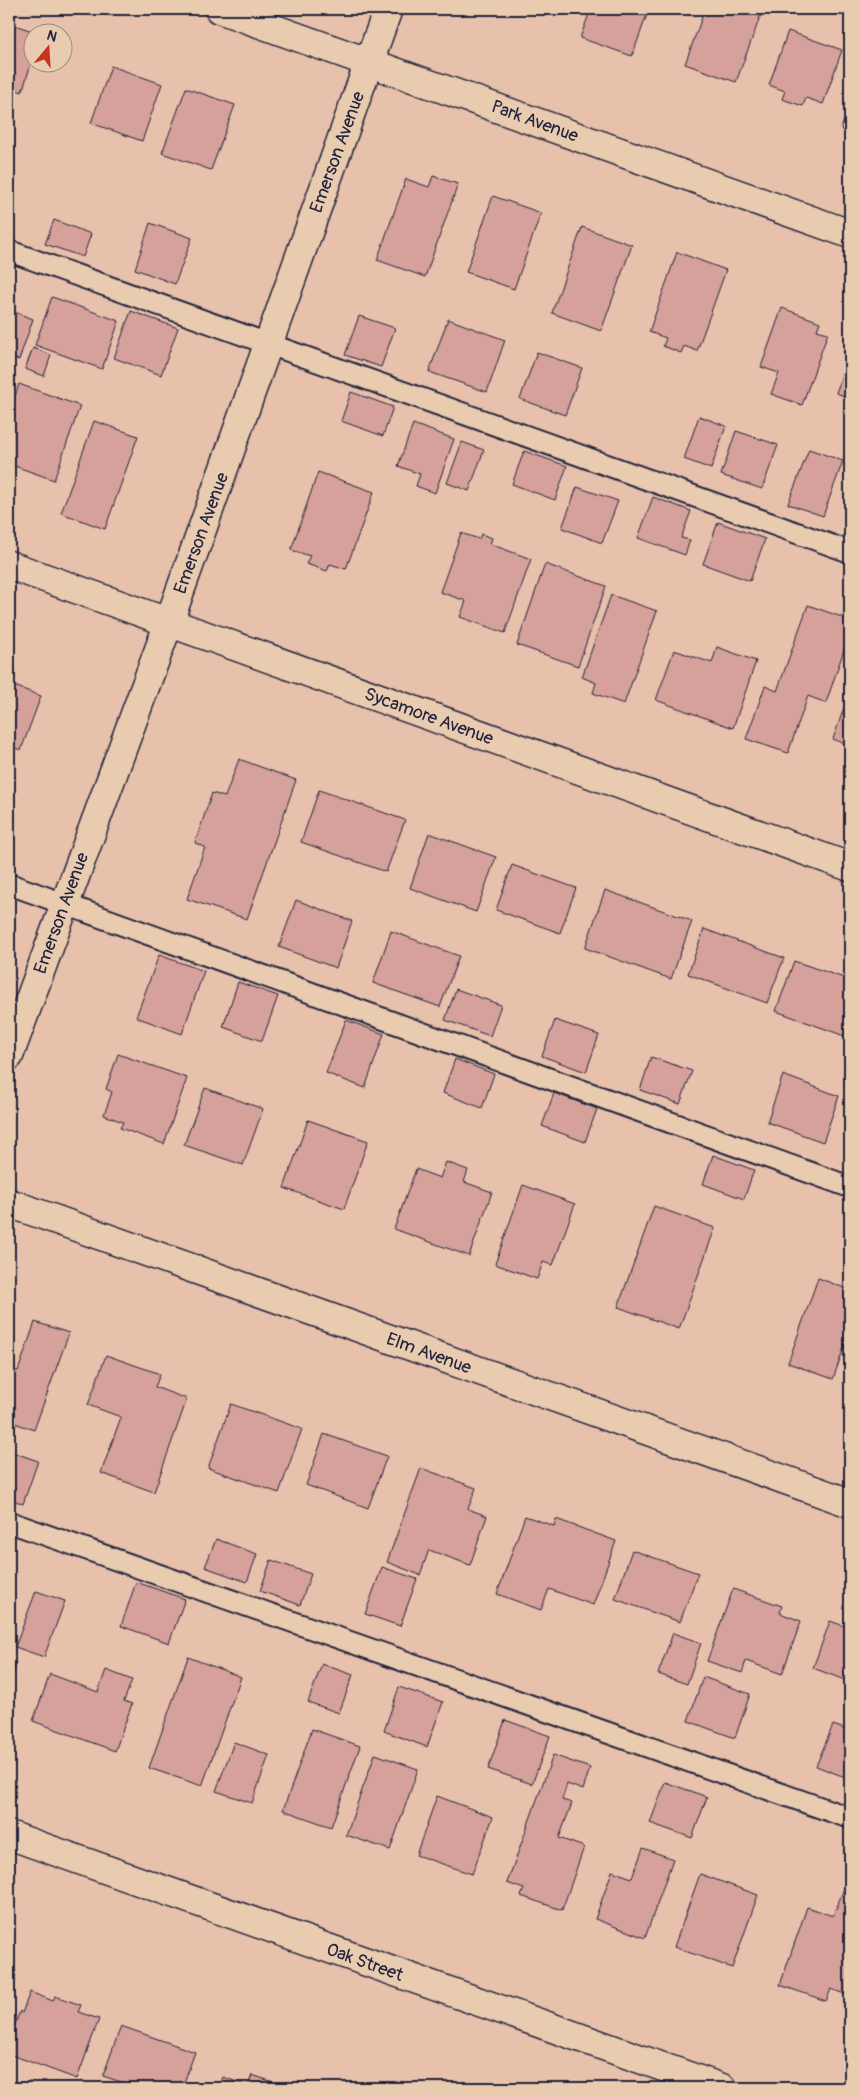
<svg xmlns="http://www.w3.org/2000/svg" width="859" height="2097" viewBox="0 0 859 2097" font-family="Pangolin,sans-serif">
<rect width="100%" height="100%" fill="#e7c1ac"/>
<filter id="ink" filterUnits="userSpaceOnUse"><feTurbulence type="fractalNoise" baseFrequency=".02" numOctaves="2"/><feDisplacementMap in="SourceGraphic" scale="10" xChannelSelector="R" yChannelSelector="G"/><feConvolveMatrix kernelMatrix="1 2 1 2 8 2 1 2 1" color-interpolation-filters="sRGB"/></filter>
<g filter="url(#ink)">
<!-- building -->
<path fill="#d6a09b" stroke="#22223b" d="M 591,9 L 649,9 L 632,56 L 580,38 Z
M 705,9 L 763,9 L 736,82 L 685,64 Z
M 9,23 L 35,32 L 32,32 L 32,61 L 22,92 L 9,87 Z
M 788,31 L 842,50 L 823,104 L 806,98 L 803,106 L 782,99 L 785,91 L 769,85 Z
M 111,66 L 162,84 L 142,141 L 91,123 Z
M 186,88 L 235,105 L 211,170 L 162,153 Z
M 850,103 L 850,133 L 841,129 Z
M 433,176 L 458,184 L 425,277 L 377,260 L 406,179 L 429,187 Z
M 493,196 L 541,213 L 514,289 L 466,272 Z
M 54,220 L 91,234 L 83,257 L 45,244 Z
M 150,223 L 192,238 L 175,284 L 135,269 Z
M 582,227 L 632,245 L 601,331 L 552,313 Z
M 677,252 L 726,270 L 697,351 L 684,346 L 681,353 L 663,346 L 666,338 L 649,332 Z
M 52,297 L 119,321 L 102,369 L 35,345 Z
M 782,308 L 820,322 L 817,330 L 828,333 L 802,405 L 771,394 L 779,373 L 761,367 Z
M 9,310 L 33,319 L 19,360 L 9,357 Z
M 131,311 L 178,328 L 161,375 L 114,358 Z
M 359,316 L 395,328 L 381,367 L 345,355 Z
M 448,319 L 505,340 L 487,392 L 429,372 Z
M 33,348 L 51,355 L 44,376 L 25,369 Z
M 537,352 L 582,368 L 565,415 L 520,399 Z
M 850,353 L 850,398 L 836,393 Z
M 19,384 L 80,406 L 54,480 L 9,464 L 9,414 Z
M 351,392 L 393,407 L 383,436 L 341,421 Z
M 699,416 L 726,426 L 711,469 L 684,459 Z
M 94,421 L 138,436 L 105,529 L 61,513 Z
M 413,424 L 454,439 L 435,493 L 416,486 L 420,474 L 398,466 Z
M 736,431 L 778,445 L 762,489 L 721,475 Z
M 462,442 L 484,450 L 469,491 L 447,483 Z
M 809,449 L 843,461 L 823,516 L 788,504 Z
M 524,451 L 567,466 L 555,500 L 512,484 Z
M 318,472 L 374,492 L 346,569 L 330,564 L 327,571 L 306,564 L 310,556 L 291,550 Z
M 577,487 L 618,501 L 602,543 L 562,528 Z
M 653,497 L 691,511 L 681,538 L 690,540 L 685,555 L 638,538 Z
M 718,522 L 765,539 L 750,581 L 703,564 Z
M 461,533 L 479,539 L 481,534 L 492,538 L 490,544 L 531,559 L 505,633 L 460,617 L 466,601 L 440,592 Z
M 545,564 L 606,586 L 578,666 L 517,645 Z
M 611,595 L 657,611 L 624,704 L 593,693 L 596,683 L 582,677 Z
M 808,605 L 850,620 L 850,632 L 826,703 L 808,696 L 788,753 L 746,739 L 765,686 L 777,691 Z
M 717,647 L 756,661 L 733,728 L 656,700 L 674,650 L 712,663 Z
M 9,684 L 41,696 L 21,750 L 9,746 Z
M 850,691 L 850,746 L 833,739 Z
M 239,759 L 296,780 L 247,919 L 187,899 L 205,847 L 195,843 L 212,793 L 225,797 Z
M 319,790 L 405,820 L 386,872 L 301,842 Z
M 429,833 L 496,857 L 476,912 L 410,888 Z
M 512,865 L 576,888 L 560,933 L 496,910 Z
M 605,890 L 692,921 L 671,979 L 585,948 Z
M 296,900 L 352,921 L 336,968 L 279,947 Z
M 704,929 L 784,958 L 767,1003 L 688,974 Z
M 391,931 L 459,956 L 440,1007 L 373,983 Z
M 159,955 L 204,971 L 182,1034 L 136,1017 Z
M 794,961 L 850,980 L 850,1038 L 776,1011 Z
M 238,982 L 278,996 L 262,1041 L 223,1027 Z
M 456,989 L 501,1005 L 490,1036 L 445,1020 Z
M 346,1020 L 384,1034 L 365,1088 L 326,1073 Z
M 555,1020 L 599,1035 L 586,1072 L 542,1056 Z
M 118,1054 L 187,1078 L 164,1144 L 120,1128 L 123,1122 L 104,1115 L 112,1092 L 106,1089 Z
M 651,1057 L 692,1071 L 680,1104 L 640,1090 Z
M 455,1059 L 494,1074 L 482,1108 L 443,1093 Z
M 783,1075 L 839,1096 L 823,1142 L 767,1122 Z
M 205,1088 L 263,1109 L 243,1165 L 184,1145 Z
M 554,1093 L 597,1109 L 585,1142 L 542,1126 Z
M 308,1120 L 368,1141 L 344,1209 L 284,1188 Z
M 713,1155 L 754,1170 L 744,1199 L 703,1184 Z
M 446,1162 L 468,1170 L 464,1182 L 492,1192 L 469,1256 L 394,1229 L 416,1169 L 440,1178 Z
M 523,1185 L 575,1204 L 553,1265 L 543,1262 L 537,1279 L 495,1264 Z
M 654,1206 L 715,1228 L 679,1329 L 618,1307 Z
M 818,1278 L 850,1290 L 850,1331 L 833,1379 L 788,1363 Z
M 35,1322 L 69,1333 L 34,1430 L 9,1421 L 9,1368 L 18,1371 Z
M 106,1355 L 160,1374 L 155,1387 L 187,1399 L 154,1492 L 101,1473 L 121,1417 L 88,1405 Z
M 231,1404 L 302,1429 L 279,1493 L 208,1468 Z
M 324,1434 L 387,1456 L 368,1508 L 306,1485 Z
M 9,1451 L 38,1461 L 23,1504 L 9,1498 Z
M 421,1468 L 476,1488 L 468,1509 L 487,1516 L 470,1565 L 429,1550 L 420,1575 L 387,1562 Z
M 525,1516 L 554,1526 L 556,1519 L 616,1541 L 593,1605 L 549,1589 L 541,1610 L 497,1594 Z
M 216,1539 L 257,1554 L 247,1582 L 205,1567 Z
M 632,1550 L 698,1573 L 680,1622 L 615,1599 Z
M 271,1560 L 311,1574 L 300,1605 L 260,1591 Z
M 382,1567 L 417,1579 L 400,1626 L 365,1614 Z
M 136,1582 L 185,1599 L 169,1643 L 121,1626 Z
M 733,1589 L 782,1606 L 780,1613 L 801,1621 L 782,1674 L 746,1661 L 742,1673 L 707,1661 Z
M 36,1591 L 65,1601 L 44,1657 L 15,1647 Z
M 830,1621 L 850,1628 L 850,1682 L 813,1668 Z
M 673,1633 L 701,1643 L 687,1684 L 658,1674 Z
M 188,1657 L 241,1677 L 202,1786 L 149,1768 Z
M 9,1661 L 16,1664 L 9,1685 Z
M 322,1664 L 353,1675 L 339,1713 L 308,1702 Z
M 106,1670 L 132,1680 L 124,1701 L 132,1704 L 115,1751 L 33,1721 L 50,1674 L 98,1692 Z
M 703,1677 L 750,1694 L 735,1738 L 688,1721 Z
M 399,1687 L 443,1702 L 427,1747 L 384,1731 Z
M 505,1720 L 550,1736 L 532,1784 L 488,1769 Z
M 833,1725 L 850,1731 L 850,1779 L 816,1766 Z
M 312,1729 L 360,1746 L 331,1827 L 283,1810 Z
M 234,1742 L 269,1755 L 252,1803 L 216,1791 Z
M 375,1754 L 418,1769 L 390,1850 L 346,1835 Z
M 553,1755 L 590,1768 L 583,1790 L 567,1784 L 562,1800 L 572,1803 L 559,1838 L 584,1847 L 562,1910 L 521,1896 L 524,1889 L 507,1883 Z
M 665,1782 L 707,1797 L 692,1838 L 650,1823 Z
M 437,1796 L 493,1817 L 472,1874 L 416,1855 Z
M 643,1848 L 673,1859 L 645,1938 L 595,1919 L 612,1871 L 632,1878 Z
M 700,1874 L 758,1895 L 732,1968 L 674,1947 Z
M 847,1881 L 850,1882 L 850,1996 L 831,1989 L 826,2001 L 780,1985 L 807,1907 L 833,1916 Z
M 30,1992 L 53,2001 L 55,1996 L 81,2005 L 78,2012 L 99,2019 L 77,2079 L 9,2054 L 9,2041 L 20,2011 L 22,2013 Z
M 121,2026 L 195,2052 L 182,2088 L 139,2088 L 103,2076 Z
M 252,2075 L 285,2086 L 284,2088 L 219,2088 L 223,2077 L 248,2086 Z"/>
<g fill="none" stroke-linecap="round" stroke-linejoin="round">
<!-- service casing -->
<g stroke="#22223b" stroke-width="24">
<path id="service" d="M 9,251 L 850,552
M 9,884 L 850,1187
M 9,1522 L 850,1818"/>
</g>
<!-- minor casing -->
<g stroke="#22223b" stroke-width="31">
<path id="minor" d="M 219,9 L 850,234
M 9,565 L 850,867
M 9,1056 L 169,622 L 388,9
M 9,1203 L 850,1503
M 9,1835 L 722,2088"/>
</g>
<!-- service -->
<use href="#service" stroke="#e9ccb0" stroke-width="20"/>
<!-- minor -->
<use href="#minor" stroke="#e9ccb0" stroke-width="28"/>
</g>
</g>
<g text-anchor="middle" stroke-width="4" stroke-linejoin="round" paint-order="stroke">
<!-- street labels -->
<g font-size="18" fill="#22223b" stroke="#e9ccb0">
<text transform="translate(535 121) rotate(20)" y="6">Park Avenue</text>
<text transform="translate(337 152) rotate(-70)" y="6">Emerson Avenue</text>
<text transform="translate(201 533) rotate(-70)" y="6">Emerson Avenue</text>
<text transform="translate(429 716) rotate(20)" y="6">Sycamore Avenue</text>
<text transform="translate(61 913) rotate(-70)" y="6">Emerson Avenue</text>
<text transform="translate(429 1353) rotate(20)" y="6">Elm Avenue</text>
<text transform="translate(365 1962) rotate(20)" y="6">Oak Street</text>
</g>
</g>
<!-- margin -->
<rect width="859" height="2097" fill="none" stroke="#e9ccb0" stroke-width="30"/>
<rect x="15" y="15" width="829" height="2067" fill="none" stroke="#22223b" stroke-width="2" filter="url(#ink)"/>
<!-- north arrow -->
<g transform="translate(48 48) rotate(18)"><circle r="24" fill="#e9ccb0" stroke="#998881"/>
<path d="M0-4L9 19L0 12L-9 19Z" fill="#c8321e"/>
<text y="-8" font-size="14" font-weight="bold" text-anchor="middle" fill="#22223b">N</text>
</g>
</svg>
